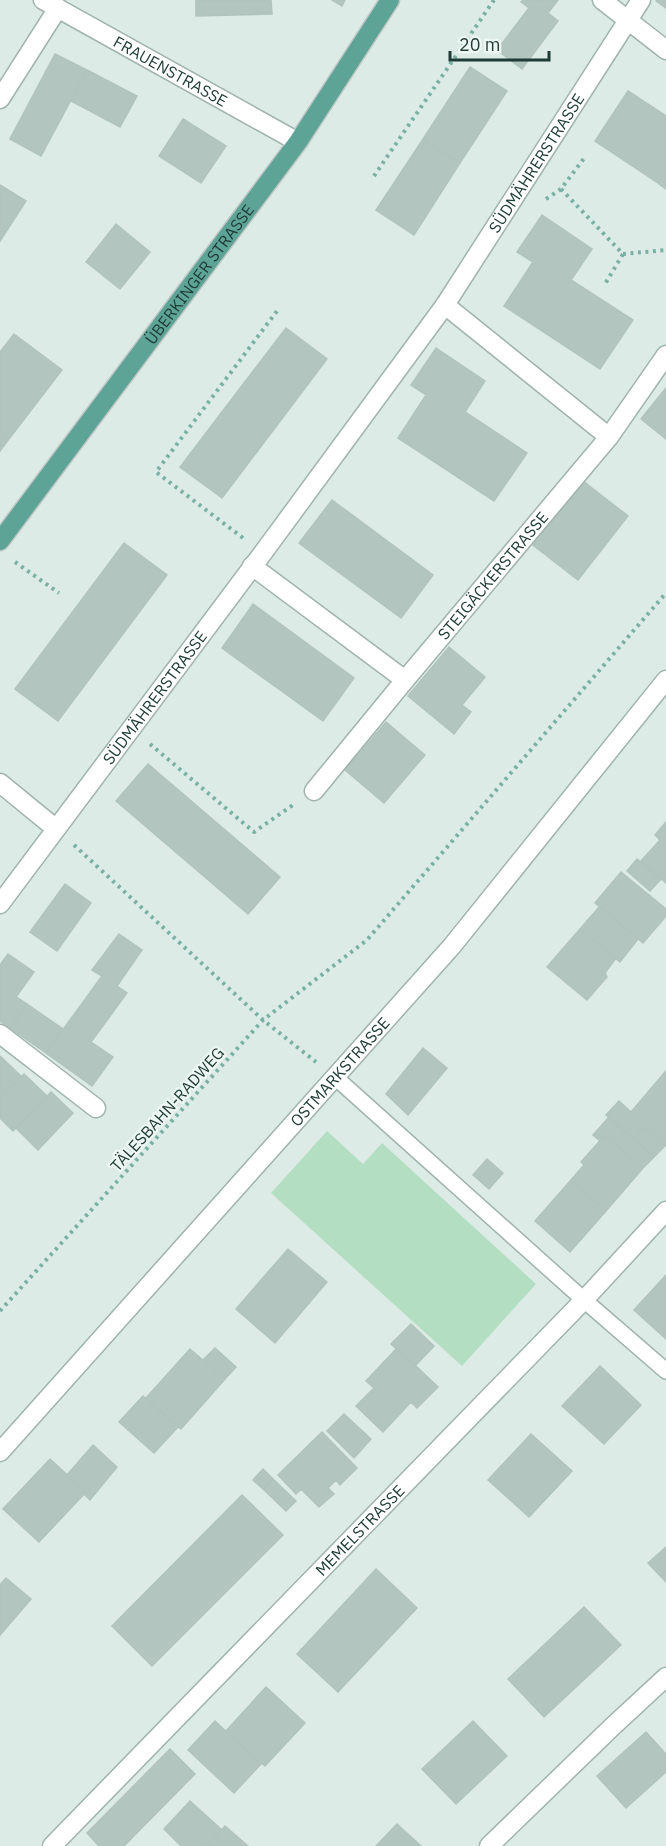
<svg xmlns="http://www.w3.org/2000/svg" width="666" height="1846" viewBox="0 0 666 1846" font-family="'IBM Plex Sans',sans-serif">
<rect width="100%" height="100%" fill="#ddebe6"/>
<!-- green -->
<path fill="#b4dec2" d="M 327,1131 L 363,1164 L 382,1143 L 536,1284 L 462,1366 L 271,1193 Z"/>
<!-- building -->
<path fill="#b3c5bf" stroke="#b0c4bd" stroke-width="1.5" d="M 196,0 L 271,0 L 272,14 L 196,16 Z
M 332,0 L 345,0 L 342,6 Z
M 523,0 L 558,0 L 548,13 L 558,21 L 522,69 L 497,50 L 529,8 L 521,2 Z
M 666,0 L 666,8 L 656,1 L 657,0 Z
M 55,54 L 87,70 L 41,156 L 10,139 Z
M 470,67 L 507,91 L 460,163 L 423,139 Z
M 87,70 L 137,96 L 120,127 L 71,101 Z
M 628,91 L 666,116 L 666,171 L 658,183 L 595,141 Z
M 183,119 L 226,146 L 201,183 L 159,156 Z
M 423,139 L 460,163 L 414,235 L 376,210 Z
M 666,171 L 666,189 L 658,183 Z
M 0,185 L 26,201 L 0,241 Z
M 542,215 L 592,249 L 571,280 L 633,320 L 600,369 L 504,306 L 533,262 L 517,252 Z
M 116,224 L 150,252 L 120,289 L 86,262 Z
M 286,328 L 327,359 L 222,498 L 180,467 Z
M 14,334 L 62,370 L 9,439 L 0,432 L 0,352 Z
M 436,348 L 485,381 L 465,412 L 527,453 L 494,501 L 398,438 L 426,395 L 411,385 Z
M 666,388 L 666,439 L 641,419 Z
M 0,432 L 9,439 L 0,451 Z
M 583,481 L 628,516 L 578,580 L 533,545 Z
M 332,500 L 433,575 L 401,618 L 299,543 Z
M 124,543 L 167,575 L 58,721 L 15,689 Z
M 253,604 L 354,678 L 323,721 L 222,648 Z
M 449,647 L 485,677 L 462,705 L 471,712 L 454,734 L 408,696 Z
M 386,722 L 425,755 L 384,803 L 345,770 Z
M 148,764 L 280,877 L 248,914 L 116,801 Z
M 666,822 L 666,883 L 641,861 L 660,840 L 655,835 Z
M 637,859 L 661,879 L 650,891 L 627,871 Z
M 621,872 L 666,909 L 666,916 L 643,943 L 595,903 Z
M 65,884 L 91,903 L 57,951 L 30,932 Z
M 600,906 L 638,939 L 620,962 L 580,929 Z
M 580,929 L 616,958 L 605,973 L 607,977 L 587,1000 L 547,967 Z
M 119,934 L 142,950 L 117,986 L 127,993 L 91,1042 L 113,1057 L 92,1086 L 46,1053 L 102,976 L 92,970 Z
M 8,954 L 34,972 L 16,997 L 27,1004 L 10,1028 L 0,1021 L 0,965 Z
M 27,1004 L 63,1029 L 46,1053 L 10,1028 Z
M 423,1048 L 447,1068 L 408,1115 L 386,1094 Z
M 0,1056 L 21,1076 L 0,1098 Z
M 666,1071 L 666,1145 L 665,1146 L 644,1127 L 633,1139 L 606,1115 L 619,1101 L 631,1112 Z
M 24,1074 L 47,1096 L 13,1131 L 0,1118 L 0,1098 Z
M 51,1092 L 73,1113 L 38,1150 L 16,1128 Z
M 609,1117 L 654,1157 L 643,1168 L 605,1135 L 600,1141 L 593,1135 Z
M 644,1127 L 665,1146 L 654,1157 L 633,1139 Z
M 605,1135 L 643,1168 L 606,1211 L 571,1180 L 584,1165 L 581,1162 Z
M 487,1159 L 503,1173 L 489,1189 L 473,1175 Z
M 571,1180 L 606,1211 L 570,1252 L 535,1221 Z
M 288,1249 L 327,1282 L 275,1343 L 236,1309 Z
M 666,1275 L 666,1339 L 634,1310 Z
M 411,1324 L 434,1346 L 415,1366 L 391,1344 Z
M 215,1348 L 236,1367 L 225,1379 L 203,1360 Z
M 397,1348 L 438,1387 L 417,1408 L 411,1402 L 383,1432 L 356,1406 L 374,1388 L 366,1381 Z
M 190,1349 L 225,1379 L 181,1429 L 146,1398 Z
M 600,1366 L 641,1405 L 604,1444 L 562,1406 Z
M 143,1396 L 178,1427 L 154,1453 L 119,1422 Z
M 344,1414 L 371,1439 L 354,1458 L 327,1431 Z
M 322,1432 L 357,1468 L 340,1485 L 336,1480 L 328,1488 L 334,1494 L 319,1507 L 301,1489 L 296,1494 L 278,1475 Z
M 531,1434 L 572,1471 L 529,1517 L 488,1480 Z
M 93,1445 L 117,1467 L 90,1500 L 84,1494 L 86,1492 L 67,1475 Z
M 50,1459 L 86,1492 L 39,1542 L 3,1509 Z
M 263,1469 L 273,1479 L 263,1489 L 253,1480 Z
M 273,1479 L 296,1501 L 286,1511 L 263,1489 Z
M 242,1495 L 283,1535 L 152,1666 L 112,1626 Z
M 666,1547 L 666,1582 L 648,1563 Z
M 376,1569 L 417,1608 L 338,1692 L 297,1654 Z
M 6,1578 L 31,1599 L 0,1635 L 0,1585 Z
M 584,1607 L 621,1645 L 544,1717 L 508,1679 Z
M 266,1687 L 305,1723 L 265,1766 L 226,1731 Z
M 215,1721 L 261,1764 L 234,1793 L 188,1750 Z
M 473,1721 L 507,1756 L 456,1804 L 422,1769 Z
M 646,1732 L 666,1754 L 666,1772 L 626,1808 L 597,1776 Z
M 170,1749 L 195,1774 L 124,1846 L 99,1846 L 87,1833 Z
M 190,1801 L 222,1830 L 207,1846 L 181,1846 L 164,1829 Z
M 397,1824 L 421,1846 L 376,1846 Z
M 225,1826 L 248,1846 L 207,1846 Z"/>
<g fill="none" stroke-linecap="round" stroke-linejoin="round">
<!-- lane casing -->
<g stroke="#a0b3ad" stroke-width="18">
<path id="lane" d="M 335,1077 L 584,1300 L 666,1371"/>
</g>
<!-- street casing -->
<g stroke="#a0b3ad" stroke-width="21">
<g id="street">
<path id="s1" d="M 43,0 L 298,142"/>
<path d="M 602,0 L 666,50"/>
<path d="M 0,99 L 58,8"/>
<path d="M 445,305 L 609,437"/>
<path d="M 252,566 L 405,680"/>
<path d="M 0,783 L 55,828"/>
<path id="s2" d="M 314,791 L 405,680 L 609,437 L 666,355"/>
<path id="s3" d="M 0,904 L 268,546 L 445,305 L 641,0"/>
<path d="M 0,1034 L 96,1108"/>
<path id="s4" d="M 0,1452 L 452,946 L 666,680"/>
<path id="s5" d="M 52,1846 L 584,1300 L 666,1211"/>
<path d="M 489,1846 L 612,1727 L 666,1677"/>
</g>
</g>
<!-- primary casing -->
<g stroke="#c0c8c6" stroke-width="21">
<g id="primary">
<path id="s6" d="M 0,541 L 298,142 L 390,0"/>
</g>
</g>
<!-- path -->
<path stroke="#7bb1a4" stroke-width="4" stroke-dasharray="3 4.5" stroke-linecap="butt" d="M 374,176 L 494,0
M 561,189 L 623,254 L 605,284
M 546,199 L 561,189 L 585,157
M 623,254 L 666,250
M 243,538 L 156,472 L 277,311
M 15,562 L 59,593
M 150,744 L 254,832 L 293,805
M 74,845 L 263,1020 L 316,1062
M 0,1311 L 263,1020 L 367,940 L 666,593"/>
<!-- lane -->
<use href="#lane" stroke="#fff" stroke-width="15"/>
<!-- street -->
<use href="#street" stroke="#fff" stroke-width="18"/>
<!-- primary -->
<use href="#primary" stroke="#5ea496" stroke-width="18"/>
</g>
<g text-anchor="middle" stroke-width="4.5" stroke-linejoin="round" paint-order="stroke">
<!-- street labels -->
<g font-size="16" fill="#1e3b35" stroke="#eef7f3">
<text dy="6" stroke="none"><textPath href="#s1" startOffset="146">FRAUENSTRASSE</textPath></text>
<text dy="6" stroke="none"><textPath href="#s3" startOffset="915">SÜDMÄHRERSTRASSE</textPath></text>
<text dy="6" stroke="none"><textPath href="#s6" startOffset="333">ÜBERKINGER STRASSE</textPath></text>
<text dy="6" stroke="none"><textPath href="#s2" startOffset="280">STEIGÄCKERSTRASSE</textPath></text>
<text dy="6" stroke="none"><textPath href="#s3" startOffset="258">SÜDMÄHRERSTRASSE</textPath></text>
<text dy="6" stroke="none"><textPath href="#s4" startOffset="510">OSTMARKSTRASSE</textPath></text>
<text transform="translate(167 1109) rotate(-48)" y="6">TÄLESBAHN-RADWEG</text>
<text dy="6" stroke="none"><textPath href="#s5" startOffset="441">MEMELSTRASSE</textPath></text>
</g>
</g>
<!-- scale -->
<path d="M450 51v9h99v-9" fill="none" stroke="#1e3b35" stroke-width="3"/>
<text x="459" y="51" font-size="18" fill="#1e3b35" stroke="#eef7f3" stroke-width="4.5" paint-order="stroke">20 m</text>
</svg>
